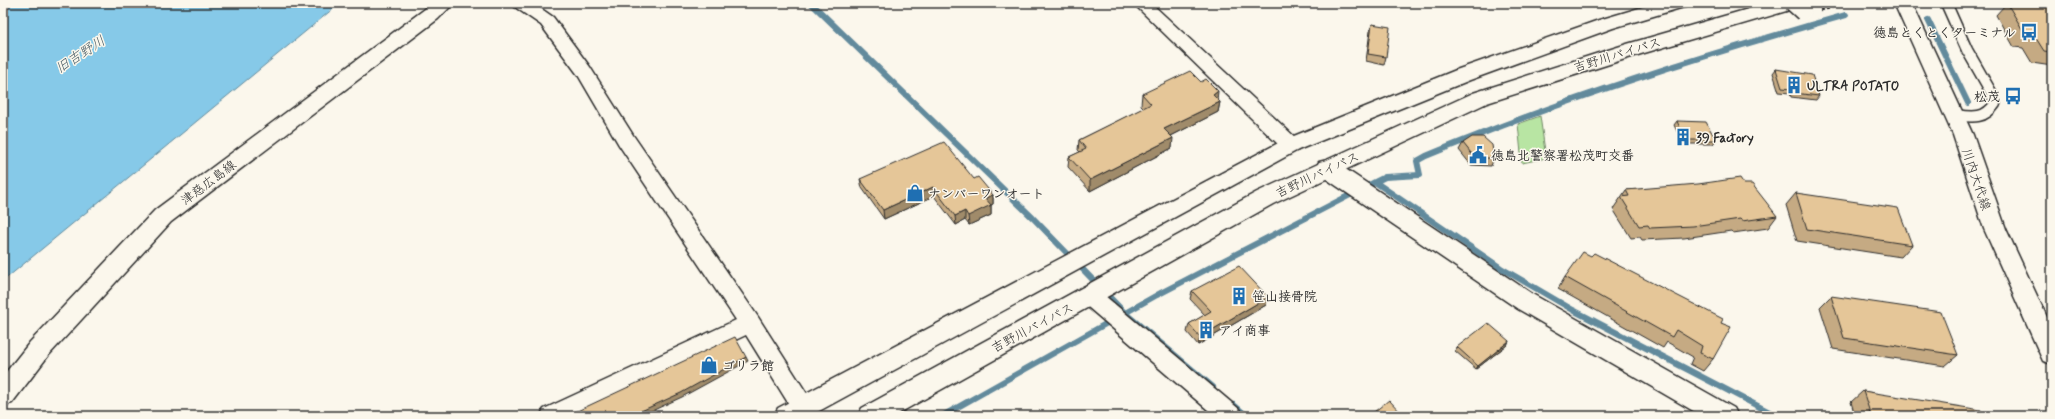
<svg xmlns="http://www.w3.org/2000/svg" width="2055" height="419" viewBox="0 0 2055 419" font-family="Mynerve,'Klee One',sans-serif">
<rect width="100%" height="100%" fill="#fbf7ec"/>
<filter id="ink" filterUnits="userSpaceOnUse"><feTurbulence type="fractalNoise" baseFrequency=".025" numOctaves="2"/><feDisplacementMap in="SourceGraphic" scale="8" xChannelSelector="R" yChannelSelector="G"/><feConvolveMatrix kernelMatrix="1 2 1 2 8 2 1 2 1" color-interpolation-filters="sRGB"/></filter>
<g filter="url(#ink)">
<!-- green -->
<path fill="#b8e5a3" stroke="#728867" d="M 1540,116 L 1546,158 L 1522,163 L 1518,124 Z"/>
<!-- water -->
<path fill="#86c9e8" stroke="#628a9c" d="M 3,3 L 340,3 L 3,281 Z"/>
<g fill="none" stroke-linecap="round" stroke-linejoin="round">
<!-- stream -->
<path stroke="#628a9c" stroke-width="6" d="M 811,3 L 1033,218 L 1125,313 L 1213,387
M 1928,20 L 1968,103
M 1373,183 L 1385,177 L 1420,175 L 1417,161 L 1426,156 C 1563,99 1704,55 1846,15
M 1234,405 L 1247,416
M 942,416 L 1157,295 L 1375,182 L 1501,268 L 1573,310 L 1777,416"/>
<!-- service casing -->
<g stroke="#2b2b2b" stroke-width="13">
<path id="service" d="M 1946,3 L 1967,50 L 1991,92 L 1995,104 C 1984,120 1972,117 1954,115"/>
</g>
<!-- minor casing -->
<g stroke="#2b2b2b" stroke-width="3">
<path id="minor" d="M 513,3 L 533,3 L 553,17 L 590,67 L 633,135 L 758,317 L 811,400 L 814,407 L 811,414 L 806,416 L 795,414 L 746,335 L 575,416 L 540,416 L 544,409 L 736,320 L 619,145 L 578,75 L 541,25 L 515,7 Z
M 1133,3 L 1151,3 L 1298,140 L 1301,145 L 1298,150 L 1291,152 L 1284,150 Z
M 1090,287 L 1098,290 L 1239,409 L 1243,416 L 1215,416 L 1082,302 L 1079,296 L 1082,290 Z"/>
</g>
<!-- tertiary casing -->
<g stroke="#2b2b2b" stroke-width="3">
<path id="tertiary" d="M 1327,160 L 1335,162 L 1534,295 L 1734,408 L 1738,416 L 1702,416 L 1518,309 L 1319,174 L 1316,168 L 1319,162 Z"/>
</g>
<!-- secondary casing -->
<g stroke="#2b2b2b" stroke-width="3">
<path id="secondary" d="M 433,3 L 454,3 L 438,19 L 171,222 L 48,356 L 12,403 L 3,406 L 3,376 L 30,342 L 155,210 Z
M 1894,3 L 1912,3 L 1973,135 L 2006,229 L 2052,328 L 2052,364 L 2043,361 L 1984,229 L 1953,135 Z"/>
</g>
<!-- trunk casing -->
<g stroke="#2b2b2b" stroke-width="3">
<path id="trunk" d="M 1656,3 L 1686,3 L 1684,7 L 1613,28 L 1470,80 L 1298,150 L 810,416 L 774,416 L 778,408 L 1284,140 L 1456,70 L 1599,20 Z
M 1769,3 L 1802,3 L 1800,7 L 1641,54 L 1487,103 L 1273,204 L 894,416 L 858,416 L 862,408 L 1257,192 L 1473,93 L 1627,44 Z"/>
</g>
<!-- path -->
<path stroke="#2b2b2b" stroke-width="2.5" stroke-dasharray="3 3" stroke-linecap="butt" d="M 1820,10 L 1832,8"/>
<!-- service -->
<use href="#service" stroke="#fbf7ec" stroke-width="10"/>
<!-- minor -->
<use href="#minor" fill="#fbf7ec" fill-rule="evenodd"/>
<!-- tertiary -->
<use href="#tertiary" fill="#fbf7ec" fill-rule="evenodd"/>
<!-- secondary -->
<use href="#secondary" fill="#fbf7ec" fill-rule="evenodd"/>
<!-- trunk -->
<use href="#trunk" fill="#fbf7ec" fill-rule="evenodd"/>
<!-- pedestrian-bridge casing -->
<g stroke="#2b2b2b" stroke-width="18" stroke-linecap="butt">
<path id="pedestrian-bridge" d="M 1792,3 L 1803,13"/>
</g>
<!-- pedestrian-bridge -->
<use href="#pedestrian-bridge" stroke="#fbf7ec" stroke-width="15"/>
</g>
<!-- wall -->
<path fill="#c5aa83" stroke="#2b2b2b" d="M 2003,3 L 2052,3 L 2052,66 L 2032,63 L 2023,48 L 2014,47 L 1996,15 L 2004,6 Z
M 1372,24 L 1386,57 L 1384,65 L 1366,61 L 1370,31 Z
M 1776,69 L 1819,96 L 1816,100 L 1791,97 L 1790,93 L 1779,92 L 1773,73 Z
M 1142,94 L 1217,99 L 1220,102 L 1218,112 L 1171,136 L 1172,148 L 1090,191 L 1068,167 L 1069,157 L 1080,152 L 1078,150 L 1079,140 L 1144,108 L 1141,105 Z
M 1677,121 L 1716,140 L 1713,144 L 1683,144 L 1674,125 Z
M 1463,143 L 1494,158 L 1491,166 L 1471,165 L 1459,150 Z
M 860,179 L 974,179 L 993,195 L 993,204 L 991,205 L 991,215 L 969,225 L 965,220 L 956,225 L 934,196 L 884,219 L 862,188 Z
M 1744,184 L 1777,216 L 1768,228 L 1733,233 L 1731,231 L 1684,238 L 1642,240 L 1640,237 L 1631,238 L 1613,209 L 1626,190 Z
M 1796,193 L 1912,245 L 1901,257 L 1797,241 L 1786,205 Z
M 1565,277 L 1721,323 L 1713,359 L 1703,371 L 1690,364 L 1693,357 L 1667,342 L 1663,348 L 1558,289 Z
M 1192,291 L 1268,297 L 1266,305 L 1198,345 L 1187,332 L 1189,324 L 1205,315 L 1190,299 Z
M 1831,296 L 1958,355 L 1945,366 L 1833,349 L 1820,307 Z
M 1509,341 L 1507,345 L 1476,369 L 1455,351 L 1457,347 Z
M 1863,391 L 1983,416 L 1855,416 L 1851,402 Z"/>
<!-- shaded-wall -->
<path fill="#a08b6a" stroke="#2b2b2b" d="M 1218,91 L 1217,101 L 1213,95 Z
M 1220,102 L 1218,112 L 1163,140 L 1164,129 Z
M 1173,138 L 1172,148 L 1090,191 L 1090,180 Z
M 933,187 L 934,196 L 884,219 L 883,210 Z
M 993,195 L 993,204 L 989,206 L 991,205 L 991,215 L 969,225 L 968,216 L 985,198 Z
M 965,211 L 965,220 L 956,225 L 955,216 Z
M 1268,297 L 1266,305 L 1198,345 L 1200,337 Z
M 1509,341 L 1507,345 L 1476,369 L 1478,366 Z
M 746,357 L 748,361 L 682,397 L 641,416 L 630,416 Z"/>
<!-- building -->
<path fill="#e5c698" stroke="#2b2b2b" d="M 2007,3 L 2017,5 L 2016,3 L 2052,3 L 2052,52 L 2044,51 L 2034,35 L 2025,34 Z
M 1372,24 L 1390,27 L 1386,57 L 1368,54 Z
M 1776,69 L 1812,75 L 1819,96 L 1794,93 L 1792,89 L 1782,88 Z
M 1190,71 L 1201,82 L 1206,79 L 1218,91 L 1213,95 L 1220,102 L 1164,129 L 1173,138 L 1090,180 L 1069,157 L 1086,149 L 1079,140 L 1151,104 L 1142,94 Z
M 1677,121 L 1706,122 L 1716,140 L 1685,140 Z
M 1472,137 L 1483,137 L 1492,145 L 1494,158 L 1475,158 L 1463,143 Z
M 944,142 L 974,179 L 978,177 L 993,195 L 985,198 L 991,205 L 968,216 L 965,211 L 955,216 L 933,187 L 883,210 L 860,179 Z
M 1740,178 L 1744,184 L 1752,184 L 1777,216 L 1742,221 L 1740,219 L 1693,226 L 1650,228 L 1648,225 L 1639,226 L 1621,197 L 1629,196 L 1626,190 L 1698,184 Z
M 1796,193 L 1898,208 L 1912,245 L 1807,229 Z
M 1583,252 L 1591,256 L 1594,253 L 1723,319 L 1721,323 L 1731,327 L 1713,359 L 1700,353 L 1702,346 L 1676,330 L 1672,337 L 1565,277 Z
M 1239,266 L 1268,297 L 1200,337 L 1189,324 L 1211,311 L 1192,291 Z
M 1831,296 L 1941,312 L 1958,355 L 1844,338 Z
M 1488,323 L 1509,341 L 1478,366 L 1457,347 Z
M 735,337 L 746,357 L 681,393 L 630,416 L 560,416 L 566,413 L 573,413 Z
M 1863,391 L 1981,410 L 1983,416 L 1871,416 Z
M 1389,400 L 1404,416 L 1369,416 Z"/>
</g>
<!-- icons -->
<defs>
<g id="bus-bare" transform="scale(1.38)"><path d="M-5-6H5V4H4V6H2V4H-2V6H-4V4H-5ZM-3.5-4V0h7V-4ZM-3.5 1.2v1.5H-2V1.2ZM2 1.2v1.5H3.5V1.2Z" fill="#1f6fb2" stroke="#fbf7ec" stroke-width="2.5" paint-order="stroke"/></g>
<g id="building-bare" transform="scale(1.38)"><path d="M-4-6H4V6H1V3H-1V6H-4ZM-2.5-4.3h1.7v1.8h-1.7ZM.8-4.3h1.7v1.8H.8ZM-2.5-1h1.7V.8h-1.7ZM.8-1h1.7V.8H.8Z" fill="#1f6fb2" stroke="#fbf7ec" stroke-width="2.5" paint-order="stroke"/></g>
<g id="civic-bare" transform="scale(1.38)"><path d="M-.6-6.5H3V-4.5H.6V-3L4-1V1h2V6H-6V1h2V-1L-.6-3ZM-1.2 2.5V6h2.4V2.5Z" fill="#1f6fb2" stroke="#fbf7ec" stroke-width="2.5" paint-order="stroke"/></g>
<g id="shop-bare" transform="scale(1.38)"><path d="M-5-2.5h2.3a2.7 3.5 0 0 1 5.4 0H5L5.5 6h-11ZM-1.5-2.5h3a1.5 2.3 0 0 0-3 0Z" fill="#1f6fb2" stroke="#fbf7ec" stroke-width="2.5" paint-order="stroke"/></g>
</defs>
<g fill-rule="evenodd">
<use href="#bus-bare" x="2029" y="32"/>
<use href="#building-bare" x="1794" y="85"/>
<use href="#bus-bare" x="2013" y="96"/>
<use href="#building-bare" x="1683" y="137"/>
<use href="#civic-bare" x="1478" y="155"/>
<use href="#shop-bare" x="915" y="193"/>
<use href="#building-bare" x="1239" y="296"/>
<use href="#building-bare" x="1206" y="330"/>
<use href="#shop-bare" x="709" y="365"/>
</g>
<g text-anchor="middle" stroke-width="3" stroke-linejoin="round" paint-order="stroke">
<!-- poi labels -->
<g font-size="13" font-weight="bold" fill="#2b2b2b" stroke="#fbf7ec" text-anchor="start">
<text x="2016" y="37" text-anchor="end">徳島とくとくターミナル</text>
<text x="1807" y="90">ULTRA POTATO</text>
<text x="2000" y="101" text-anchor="end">松茂</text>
<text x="1696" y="142">39 Factory</text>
<text x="1491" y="160">徳島北警察署松茂町交番</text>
<text x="928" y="198">ナンバーワンオート</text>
<text x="1252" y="301">笹山接骨院</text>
<text x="1219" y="335">アイ商事</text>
<text x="722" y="370">ゴリラ館</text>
</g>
<!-- street labels -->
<g font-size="13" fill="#2b2b2b" stroke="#fbf7ec">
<text transform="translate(1617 54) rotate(-17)" y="5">吉野川バイパス</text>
<text transform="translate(1317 174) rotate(-25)" y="5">吉野川バイパス</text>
<text transform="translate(1977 179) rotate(71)" y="5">川内大代線</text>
<text transform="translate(208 182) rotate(-37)" y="5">津慈広島線</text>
<text transform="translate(1032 327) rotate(-28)" y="5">吉野川バイパス</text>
</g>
<!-- water labels -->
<g font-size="14" font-style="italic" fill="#465a64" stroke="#fbf7ec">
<text transform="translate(80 54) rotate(-33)" y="5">旧吉野川</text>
</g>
</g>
<!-- margin -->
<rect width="2055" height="419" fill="none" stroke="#fbf7ec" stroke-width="16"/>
<rect x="8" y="8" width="2039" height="403" fill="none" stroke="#2b2b2b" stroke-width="1.5" filter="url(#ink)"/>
</svg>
